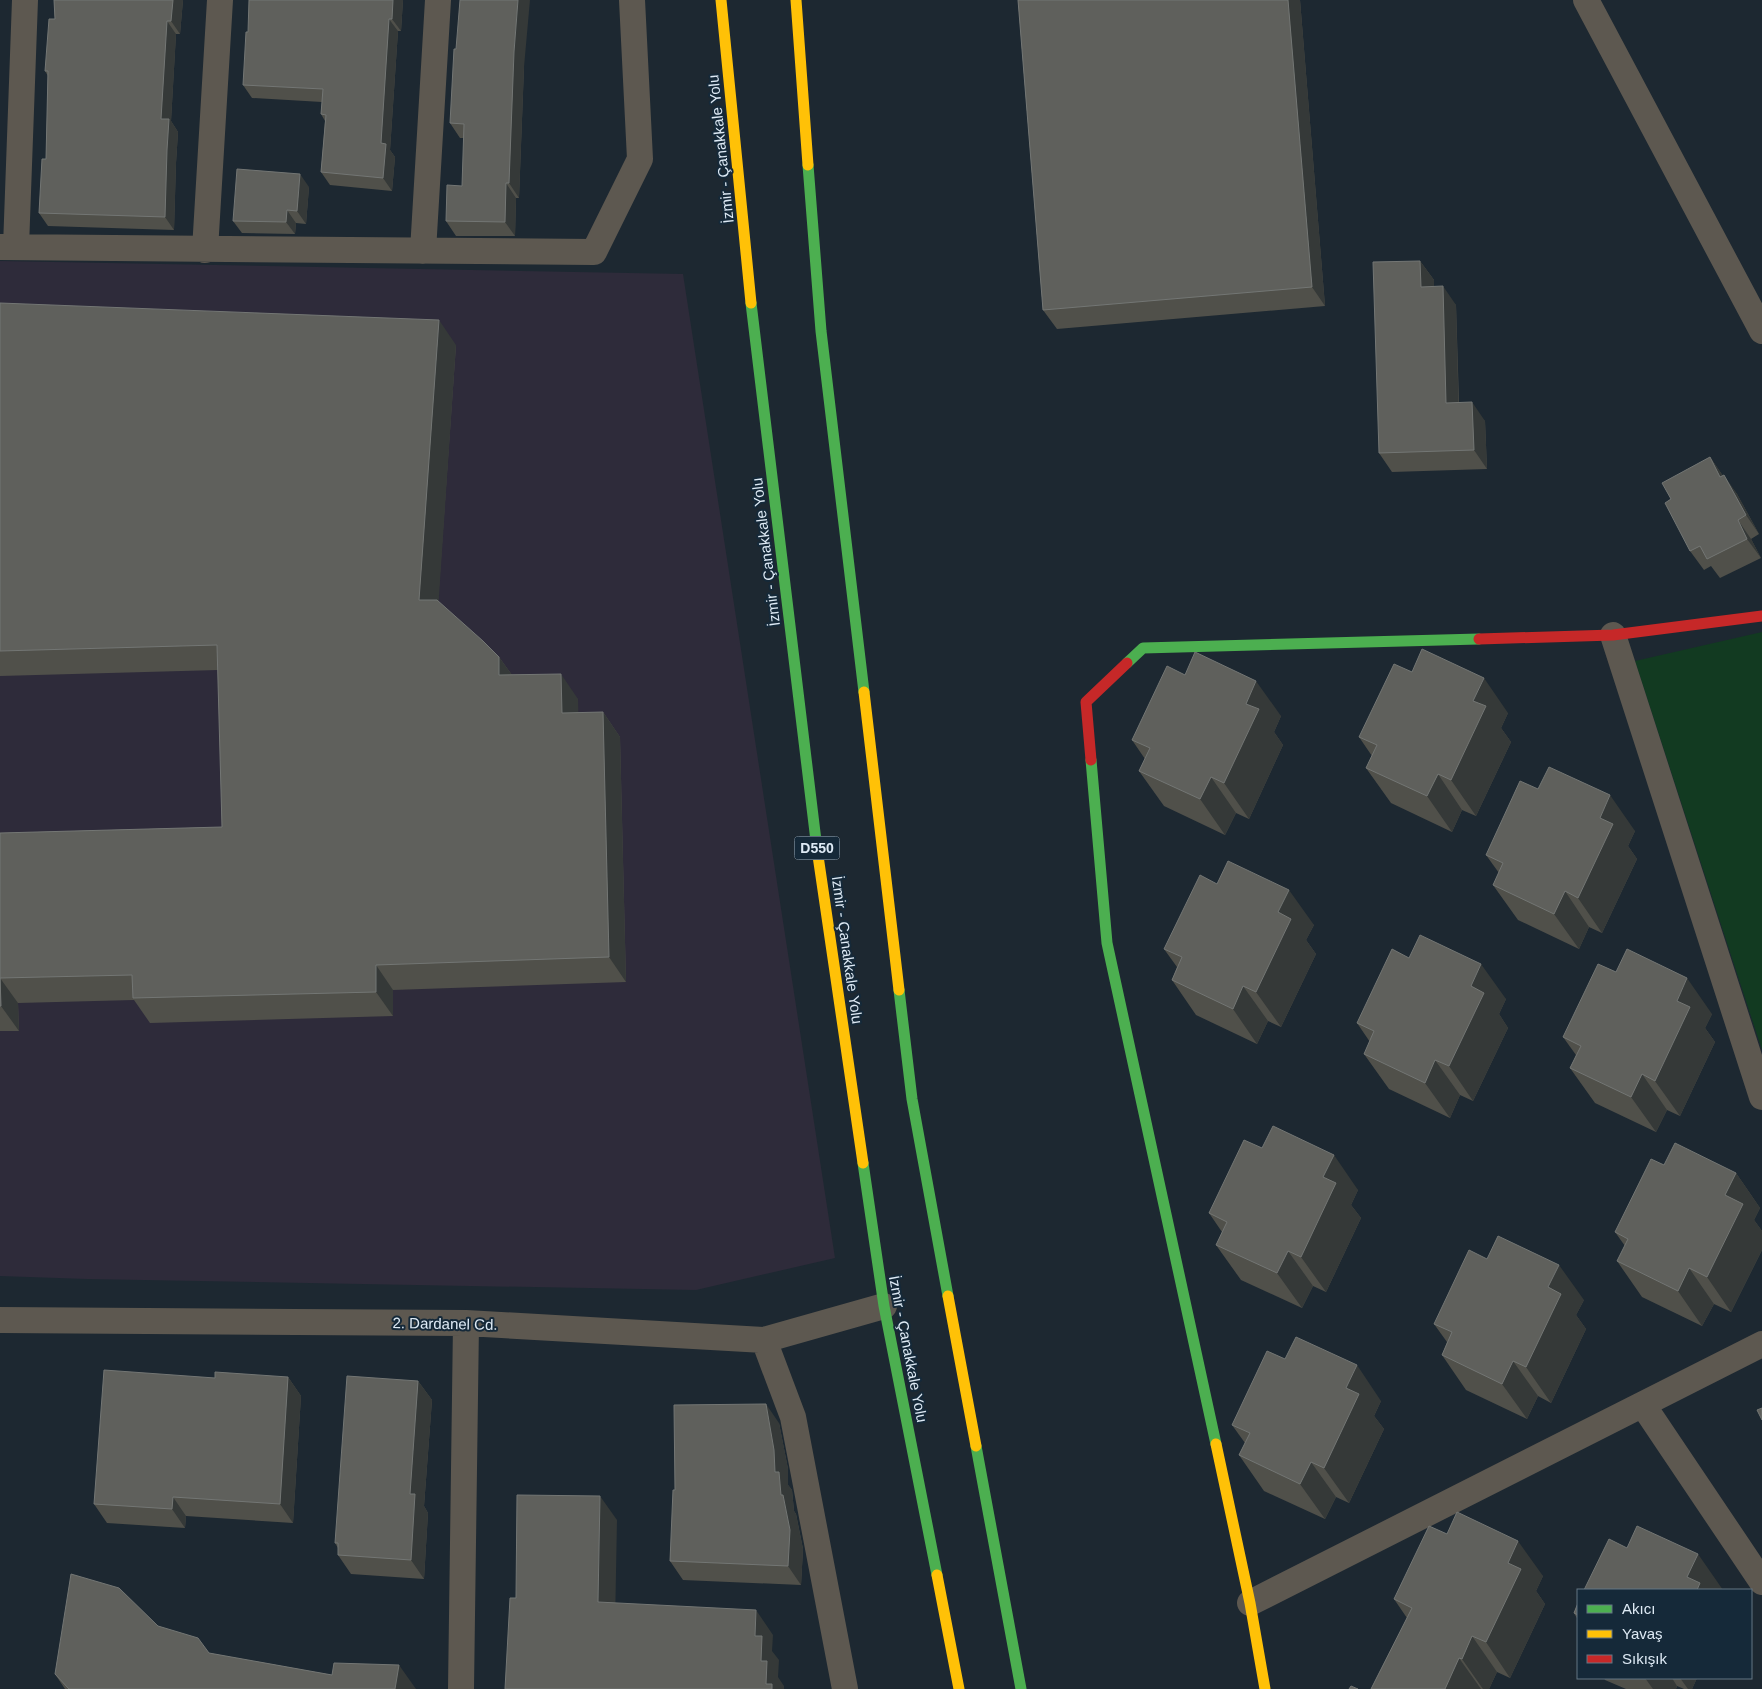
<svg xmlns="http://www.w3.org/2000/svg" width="1762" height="1689" viewBox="0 0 1762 1689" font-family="Helvetica,sans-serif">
<rect width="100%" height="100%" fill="#1d2831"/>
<!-- industrial -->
<path fill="#2e2b3a" d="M 0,261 L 683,274 L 835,1258 L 696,1290 L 87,1279 L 0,1276 Z"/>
<!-- green -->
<path fill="#123a21" d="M 1762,632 L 1762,1050 L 1635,661 Z"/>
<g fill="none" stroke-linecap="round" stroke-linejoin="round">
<!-- street -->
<path stroke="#5d5850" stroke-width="26" d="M 1586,0 L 1762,331
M 0,247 L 594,252 L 640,159 L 632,0
M 16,247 L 25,0
M 205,250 L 220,0
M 423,251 L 438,0
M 1613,635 L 1762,1097
M 0,1320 L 466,1323 L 764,1340 L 884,1306
M 764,1340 L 793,1417 L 845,1689
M 1643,1405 L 1762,1582
M 1250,1603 L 1762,1344
M 461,1689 L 466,1323"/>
<!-- fast -->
<path stroke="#4caf50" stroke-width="11" d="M 808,165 L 821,331 L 864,692
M 751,303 L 817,849
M 1127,663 L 1143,648 L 1479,639
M 1091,760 L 1107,943 L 1216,1444
M 899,990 L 912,1099 L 948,1296
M 863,1163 L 884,1306 L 937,1575
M 976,1446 L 1021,1689"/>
<!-- slow -->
<path stroke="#ffc107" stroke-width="11" d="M 721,0 L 751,303
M 796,0 L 808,165
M 864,692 L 899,990
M 817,849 L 863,1163
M 948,1296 L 976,1446
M 1216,1444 L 1250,1603 L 1265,1689
M 937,1575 L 959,1689"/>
<!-- jam -->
<path stroke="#c62828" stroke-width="11" d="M 1479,639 L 1613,635 L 1762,616
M 1091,760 L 1086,702 L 1127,663"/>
</g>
<!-- wall -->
<path fill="#50504a" d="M 54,0 L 183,0 L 180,34 L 176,34 L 171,121 L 178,132 L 176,163 L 174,230 L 48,226 L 39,213 L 46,159 L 48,76 L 45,71 L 55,19 Z
M 403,0 L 401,31 L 398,31 L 390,150 L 395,157 L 392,191 L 330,185 L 321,172 L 325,121 L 321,114 L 322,102 L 252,98 L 243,85 L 248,32 Z
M 1018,0 L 1300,0 L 1325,306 L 1057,329 L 1043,310 Z
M 524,67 L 519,198 L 516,198 L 515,236 L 456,236 L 446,221 L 462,186 L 464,138 L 460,138 L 450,123 Z
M 309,187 L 306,224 L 296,223 L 295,234 L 242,233 L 233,221 Z
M 1420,261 L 1434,280 L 1434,287 L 1456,305 L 1459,402 L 1485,421 L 1487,469 L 1392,472 L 1379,453 Z
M 0,303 L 456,345 L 438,602 L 499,657 L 512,675 L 578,699 L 578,713 L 603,712 L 620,737 L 626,982 L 393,990 L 393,1016 L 150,1023 L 134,1000 L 18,1003 L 19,1031 L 0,1031 L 0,833 L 222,827 L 218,670 L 0,676 Z
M 1710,457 L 1723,476 L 1737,494 L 1759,534 L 1751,539 L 1761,558 L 1720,578 L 1711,566 L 1704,570 L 1690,551 L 1671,499 Z
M 1185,675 L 1281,716 L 1274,732 L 1283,745 L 1249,819 L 1236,813 L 1225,835 L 1164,806 L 1139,771 L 1145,759 L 1132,740 Z
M 1508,713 L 1501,728 L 1511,742 L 1476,816 L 1462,810 L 1452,832 L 1391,803 L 1366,768 L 1372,756 L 1359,737 Z
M 1538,789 L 1635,831 L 1628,846 L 1637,859 L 1602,933 L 1589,927 L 1579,949 L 1518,920 L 1493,885 L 1499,873 L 1486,855 Z
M 1217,884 L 1314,925 L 1306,940 L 1316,954 L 1281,1027 L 1268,1021 L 1257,1044 L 1196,1015 L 1172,980 L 1177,967 L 1164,949 Z
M 1409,958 L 1506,999 L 1499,1014 L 1508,1028 L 1473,1101 L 1460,1095 L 1450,1118 L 1389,1089 L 1364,1054 L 1370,1042 L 1357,1023 Z
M 1712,1014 L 1705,1028 L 1715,1042 L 1680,1116 L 1667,1110 L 1656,1132 L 1595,1103 L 1570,1068 L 1576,1055 L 1563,1037 Z
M 1262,1148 L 1358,1190 L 1351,1205 L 1361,1218 L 1326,1292 L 1313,1286 L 1302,1308 L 1241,1280 L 1216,1245 L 1222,1232 L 1209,1213 Z
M 1664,1165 L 1736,1173 L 1760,1208 L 1754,1220 L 1762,1231 L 1762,1250 L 1731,1312 L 1714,1304 L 1702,1326 L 1642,1297 L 1617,1261 L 1625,1246 L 1615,1232 Z
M 1584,1300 L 1576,1315 L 1586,1329 L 1551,1403 L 1538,1396 L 1527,1419 L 1466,1390 L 1442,1355 L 1447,1342 L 1434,1324 Z
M 288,1377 L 301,1396 L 293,1523 L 186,1516 L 185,1528 L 107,1523 L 94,1504 L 215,1378 Z
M 418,1381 L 432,1400 L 424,1506 L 428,1513 L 424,1579 L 351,1574 L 338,1555 L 338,1548 L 335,1543 Z
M 1381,1401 L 1374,1416 L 1384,1429 L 1349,1503 L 1336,1497 L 1325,1519 L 1264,1491 L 1239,1455 L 1245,1443 L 1232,1425 Z
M 779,1423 L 788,1469 L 788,1485 L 792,1490 L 794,1511 L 796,1514 L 803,1549 L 801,1585 L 683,1580 L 670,1561 L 675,1490 Z
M 1447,1534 L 1543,1576 L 1536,1591 L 1545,1604 L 1510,1678 L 1497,1672 L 1489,1689 L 1371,1689 L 1407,1618 L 1394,1599 Z
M 1578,1603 L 1578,1620 L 1574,1613 Z
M 158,1626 L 209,1653 L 332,1675 L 416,1689 L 65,1689 L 55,1674 Z
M 1604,1678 L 1697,1678 L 1692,1689 L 1684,1689 L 1677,1686 L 1676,1689 L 1626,1689 L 1605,1680 Z"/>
<!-- shaded-wall -->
<path fill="#353938" d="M 173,0 L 183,0 L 180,34 L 171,21 Z
M 393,0 L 403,0 L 401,31 L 392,19 Z
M 518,0 L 530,0 L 524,67 L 519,198 L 509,183 L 514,52 Z
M 1288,0 L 1300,0 L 1325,306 L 1312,287 Z
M 389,19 L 398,31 L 390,150 L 395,157 L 392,191 L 383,178 L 381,143 Z
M 167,21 L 176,34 L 171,121 L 178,132 L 176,163 L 174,230 L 165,217 L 161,119 Z
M 300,174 L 309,187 L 306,224 L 297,211 Z
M 506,183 L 516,198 L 515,236 L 505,222 Z
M 287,210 L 296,223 L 295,234 L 286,222 Z
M 1420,261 L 1434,280 L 1434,306 L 1421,287 Z
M 1443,286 L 1456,305 L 1459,422 L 1446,403 Z
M 439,320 L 456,345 L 437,625 L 419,600 Z
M 1472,402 L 1485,421 L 1487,469 L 1474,450 Z
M 1710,457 L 1723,476 L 1720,477 Z
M 1724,475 L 1737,494 L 1759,534 L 1746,515 Z
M 1738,520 L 1751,539 L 1761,558 L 1747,539 Z
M 499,657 L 517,682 L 499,675 Z
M 561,674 L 578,699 L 579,738 L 562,713 Z
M 1484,678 L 1508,713 L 1501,728 L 1511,742 L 1476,816 L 1451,780 L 1473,701 Z
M 1256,681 L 1281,716 L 1274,732 L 1283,745 L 1249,819 L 1224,783 L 1246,704 Z
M 603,712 L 620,737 L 626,982 L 609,957 Z
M 1438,774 L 1462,810 L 1452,832 L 1427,796 Z
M 1211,777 L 1236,813 L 1225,835 L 1200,799 Z
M 1610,795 L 1635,831 L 1628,846 L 1637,859 L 1602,933 L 1578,898 L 1600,818 Z
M 1289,890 L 1314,925 L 1306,940 L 1316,954 L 1281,1027 L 1256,992 L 1278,912 Z
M 1565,891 L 1589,927 L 1579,949 L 1554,914 Z
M 1481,964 L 1506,999 L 1499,1014 L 1508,1028 L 1473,1101 L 1449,1066 L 1471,986 Z
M 376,965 L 393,990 L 393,1016 L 376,992 Z
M 0,978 L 18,1003 L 19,1031 L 1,1006 Z
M 1687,978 L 1712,1014 L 1705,1028 L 1715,1042 L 1680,1116 L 1655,1081 L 1677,1001 Z
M 1243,986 L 1268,1021 L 1257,1044 L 1233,1009 Z
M 1435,1060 L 1460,1095 L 1450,1118 L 1425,1083 Z
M 1642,1074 L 1667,1110 L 1656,1132 L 1631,1097 Z
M 1334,1155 L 1358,1190 L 1351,1205 L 1361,1218 L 1326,1292 L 1301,1257 L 1323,1177 Z
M 1736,1173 L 1760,1208 L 1754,1220 L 1762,1231 L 1762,1250 L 1731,1312 L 1707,1277 L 1725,1195 Z
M 1288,1251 L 1313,1286 L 1302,1308 L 1277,1273 Z
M 1559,1265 L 1584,1300 L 1576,1315 L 1586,1329 L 1551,1403 L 1526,1367 L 1548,1287 Z
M 1689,1268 L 1714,1304 L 1702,1326 L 1678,1291 Z
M 1513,1361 L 1538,1396 L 1527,1419 L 1502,1384 Z
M 1357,1365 L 1381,1401 L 1374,1416 L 1384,1429 L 1349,1503 L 1324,1468 L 1346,1388 Z
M 288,1377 L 301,1396 L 293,1523 L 280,1504 Z
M 418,1381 L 432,1400 L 424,1506 L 428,1513 L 424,1579 L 411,1560 L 410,1494 Z
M 766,1404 L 779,1423 L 788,1469 L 788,1485 L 792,1490 L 794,1511 L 796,1514 L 803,1549 L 801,1585 L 788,1566 L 781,1495 L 775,1472 Z
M 1311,1462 L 1336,1497 L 1325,1519 L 1300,1484 Z
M 600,1496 L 617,1520 L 615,1626 L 598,1602 Z
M 173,1497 L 186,1516 L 185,1528 L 172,1509 Z
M 1518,1541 L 1543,1576 L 1536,1591 L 1545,1604 L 1510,1678 L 1486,1642 L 1508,1563 Z
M 1698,1554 L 1723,1590 L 1697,1590 L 1687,1577 Z
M 756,1610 L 773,1635 L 772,1651 L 779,1660 L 778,1677 L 784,1686 L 784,1689 L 769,1689 L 766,1684 L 755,1636 Z
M 1472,1636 L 1497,1672 L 1489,1689 L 1483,1689 L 1462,1659 Z
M 1459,1658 L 1481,1689 L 1445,1689 Z
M 399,1665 L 416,1689 L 395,1689 Z
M 1645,1678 L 1672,1678 L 1677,1686 L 1676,1689 L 1653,1689 Z
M 1680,1678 L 1697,1678 L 1692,1689 L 1688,1689 Z"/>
<!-- building -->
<path fill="#5f605c" stroke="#737674" d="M 54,0 L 173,0 L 171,21 L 167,21 L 161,119 L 169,119 L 167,150 L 165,217 L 39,213 L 42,159 L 46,159 L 48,71 L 45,71 L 49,19 L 55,19 Z
M 249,0 L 393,0 L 392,19 L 389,19 L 381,143 L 386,144 L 383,178 L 321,172 L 326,115 L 321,114 L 323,89 L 243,85 L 246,32 L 248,32 Z
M 460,0 L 518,0 L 514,52 L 509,183 L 506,183 L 505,222 L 446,221 L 447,185 L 462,186 L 464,124 L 450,123 L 454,49 L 456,49 Z
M 1018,0 L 1288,0 L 1312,287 L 1043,310 Z
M 237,169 L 300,174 L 297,211 L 287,210 L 286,222 L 233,221 Z
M 1420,261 L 1421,287 L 1443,286 L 1446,403 L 1472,402 L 1474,450 L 1379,453 L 1373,262 Z
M 0,303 L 439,320 L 419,600 L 437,600 L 483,641 L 499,657 L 499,675 L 561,674 L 562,713 L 603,712 L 609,957 L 376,965 L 376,992 L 133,998 L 132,975 L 0,978 L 1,1006 L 0,1006 L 0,833 L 222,827 L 217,645 L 0,651 Z
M 1710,457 L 1720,477 L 1724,475 L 1746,515 L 1738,520 L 1747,539 L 1707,559 L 1700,546 L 1690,551 L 1665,503 L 1671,499 L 1662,483 Z
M 1422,649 L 1484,678 L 1473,701 L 1486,706 L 1451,780 L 1438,774 L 1427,796 L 1366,768 L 1377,745 L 1359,737 L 1394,664 L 1412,672 Z
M 1195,652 L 1256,681 L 1246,704 L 1259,709 L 1224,783 L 1211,777 L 1200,799 L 1139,771 L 1150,748 L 1132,740 L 1167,666 L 1185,675 Z
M 1549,767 L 1610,795 L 1600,818 L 1613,824 L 1578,898 L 1565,891 L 1554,914 L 1493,885 L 1503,863 L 1486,855 L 1520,781 L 1538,789 Z
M 1228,861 L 1289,890 L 1278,912 L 1291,919 L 1256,992 L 1243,986 L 1233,1009 L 1172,980 L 1182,957 L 1164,949 L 1200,875 L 1217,884 Z
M 1420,935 L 1481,964 L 1471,986 L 1484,993 L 1449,1066 L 1435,1060 L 1425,1083 L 1364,1054 L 1374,1031 L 1357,1023 L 1392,949 L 1409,958 Z
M 1627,949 L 1687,978 L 1677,1001 L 1690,1007 L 1655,1081 L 1642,1074 L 1631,1097 L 1570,1068 L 1581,1046 L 1563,1037 L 1598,964 L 1616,972 Z
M 1273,1126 L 1334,1155 L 1323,1177 L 1336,1183 L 1301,1257 L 1288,1251 L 1277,1273 L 1216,1245 L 1227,1222 L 1209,1213 L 1244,1140 L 1262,1148 Z
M 1675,1143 L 1736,1173 L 1725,1195 L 1743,1204 L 1707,1277 L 1689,1268 L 1678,1291 L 1617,1261 L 1628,1239 L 1615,1232 L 1651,1159 L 1664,1165 Z
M 1498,1236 L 1559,1265 L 1548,1287 L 1561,1294 L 1526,1367 L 1513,1361 L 1502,1384 L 1442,1355 L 1452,1332 L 1434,1324 L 1469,1250 L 1487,1259 Z
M 1296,1337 L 1357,1365 L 1346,1388 L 1359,1394 L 1324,1468 L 1311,1462 L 1300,1484 L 1239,1455 L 1250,1433 L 1232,1425 L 1267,1351 L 1285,1359 Z
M 104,1370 L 215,1378 L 215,1372 L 288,1377 L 280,1504 L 173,1497 L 172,1509 L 94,1504 Z
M 347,1376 L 418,1381 L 410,1494 L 415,1494 L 411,1560 L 338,1555 L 338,1543 L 335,1543 Z
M 766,1404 L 774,1450 L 775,1472 L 779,1472 L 781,1495 L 783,1495 L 790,1530 L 788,1566 L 670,1561 L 673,1490 L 675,1490 L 674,1405 Z
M 1762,1408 L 1762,1420 L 1757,1410 Z
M 517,1495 L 600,1496 L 598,1602 L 756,1610 L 755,1636 L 762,1636 L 761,1661 L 767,1661 L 766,1684 L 772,1684 L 772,1689 L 505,1689 L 510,1598 L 516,1598 Z
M 1457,1512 L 1518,1541 L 1508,1563 L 1521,1569 L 1486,1642 L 1472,1636 L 1462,1659 L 1459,1658 L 1445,1689 L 1371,1689 L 1412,1608 L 1394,1599 L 1429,1526 L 1447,1534 Z
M 1637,1526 L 1698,1554 L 1687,1577 L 1700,1583 L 1697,1590 L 1584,1590 L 1609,1539 L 1627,1548 Z
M 71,1574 L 119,1588 L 158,1626 L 198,1638 L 209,1653 L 332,1675 L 334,1663 L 399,1665 L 395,1689 L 69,1689 L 55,1674 Z
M 1578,1603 L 1578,1615 L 1574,1613 Z
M 1351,1686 L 1358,1689 L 1349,1689 Z"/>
<g text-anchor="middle" stroke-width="4" stroke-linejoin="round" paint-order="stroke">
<!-- shield labels -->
<rect fill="#152939" stroke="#a2b0bd" stroke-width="1" x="794.5" y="836.5" width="45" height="23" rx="4"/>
<g font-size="14" font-weight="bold" fill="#deeaf5">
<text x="817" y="853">D550</text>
</g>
<!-- street labels -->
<g font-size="15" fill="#deeaf5" stroke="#152939">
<text transform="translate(721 149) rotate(-96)" y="5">İzmir - Çanakkale Yolu</text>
<text transform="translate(766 552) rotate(-97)" y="5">İzmir - Çanakkale Yolu</text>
<text transform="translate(847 950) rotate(82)" y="5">İzmir - Çanakkale Yolu</text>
<text transform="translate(445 1324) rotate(1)" y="5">2. Dardanel Cd.</text>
<text transform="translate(908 1349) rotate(79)" y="5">İzmir - Çanakkale Yolu</text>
</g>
</g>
<!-- legend -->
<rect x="1577" y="1589" width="175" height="90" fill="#152939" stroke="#657684"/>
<rect x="1587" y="1605" width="25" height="8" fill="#4caf50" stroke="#657684"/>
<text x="1622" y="1614" font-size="15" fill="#deeaf5">Akıcı</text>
<rect x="1587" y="1630" width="25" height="8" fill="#ffc107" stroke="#657684"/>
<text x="1622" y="1639" font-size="15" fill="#deeaf5">Yavaş</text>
<rect x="1587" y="1655" width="25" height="8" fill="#c62828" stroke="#657684"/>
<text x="1622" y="1664" font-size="15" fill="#deeaf5">Sıkışık</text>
</svg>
